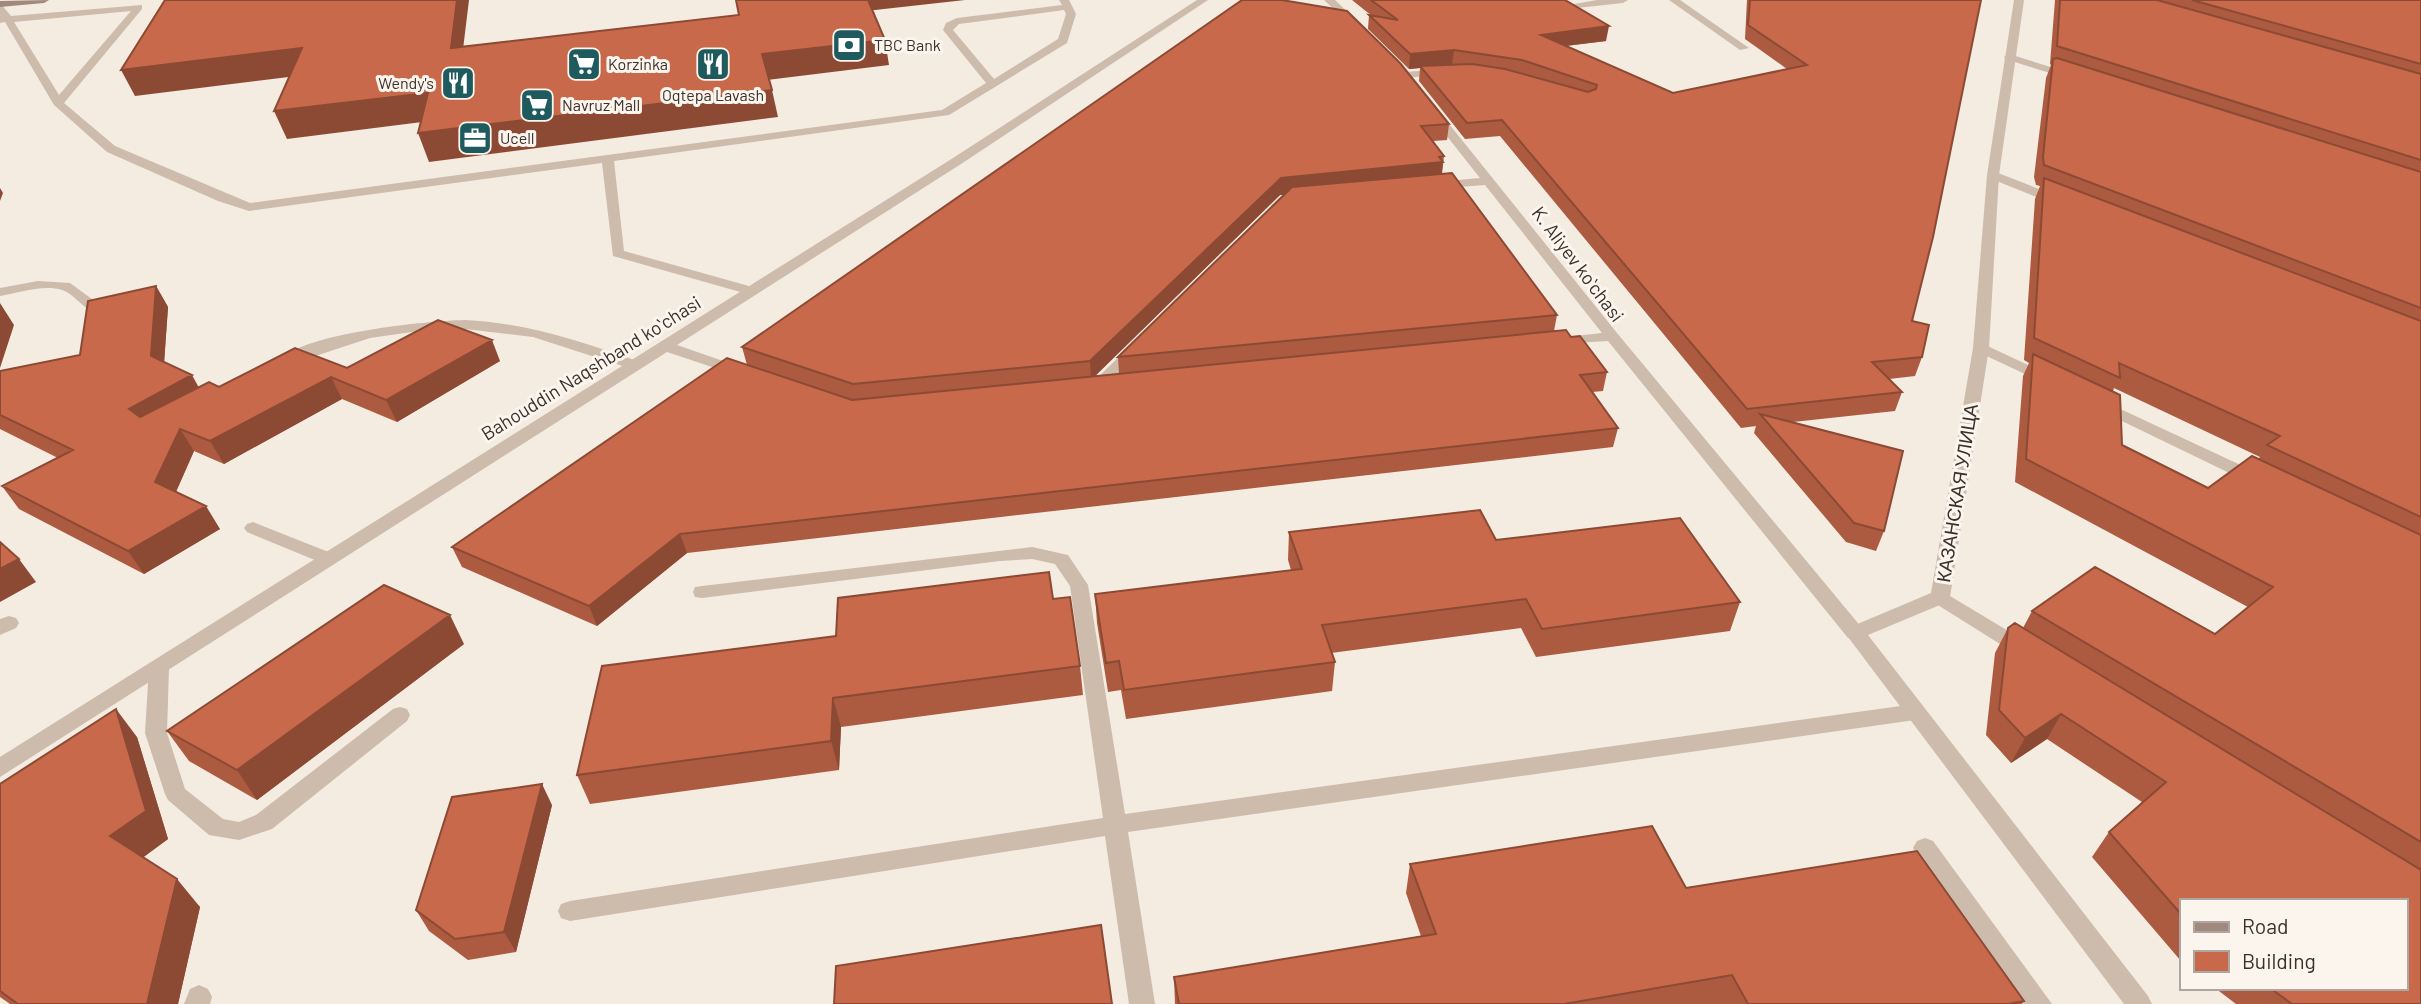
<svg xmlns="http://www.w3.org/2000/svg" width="2421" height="1004" viewBox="0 0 2421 1004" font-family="Barlow,sans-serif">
<rect width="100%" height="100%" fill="#f4ebe1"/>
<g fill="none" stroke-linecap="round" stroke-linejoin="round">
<!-- service -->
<path fill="#cdbbac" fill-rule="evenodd" d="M 1059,0 L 1069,0 L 1076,14 L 1067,43 L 949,115 L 614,161 L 624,251 L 756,288 L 756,294 L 751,295 L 613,256 L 602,163 L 249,211 L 218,201 L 107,152 L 54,105 L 5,22 L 0,23 L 0,3 L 11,16 L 142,5 L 142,9 L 64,103 L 115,146 L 250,203 L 942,110 L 986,83 L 943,30 L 946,23 L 957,18 L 1062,5 ZM 1064,10 L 1066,14 L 1058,39 L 994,79 L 953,30 L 959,24 ZM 131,11 L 59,95 L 14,22 Z
M 1443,69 L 1447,70 L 1447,74 L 1405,78 L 1400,75 L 1405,72 Z
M 38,281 L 70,283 L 107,310 L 105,313 C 88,317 77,295 62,290 C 43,284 18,293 0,296 L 0,288 Z
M 465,320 C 527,323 582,342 640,362 L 643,365 L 635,370 L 533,337 L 465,329 L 433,329 L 370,338 L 285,366 L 277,361 C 305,333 424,321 465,320 Z
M 253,522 L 336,555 L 338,559 L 336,563 L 322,563 L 247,532 L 244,528 L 247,524 Z
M 1032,547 L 1068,555 L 1088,585 L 1125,814 L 1915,704 L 1922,706 L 1925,712 L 1922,718 L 1915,720 L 1128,832 L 1155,1004 L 1129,1004 L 1105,836 L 570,921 L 561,918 L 558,911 L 561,904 L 570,901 L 1103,818 L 1070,586 L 1055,564 L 1032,559 L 1000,561 L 702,598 L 695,597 L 693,592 L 695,587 L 702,586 Z
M 159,660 L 166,662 L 169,667 L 167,733 L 185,789 L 223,819 L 239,822 L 256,815 L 393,709 L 400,707 L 407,709 L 410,715 L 407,721 L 272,829 L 239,840 L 209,835 L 168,800 L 165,794 L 145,733 L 149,667 L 152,662 Z
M 1925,838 L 1933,841 L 2052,1004 L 2024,1004 L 1917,855 L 1913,848 L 1917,841 Z
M 199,985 L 208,989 L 212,997 L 210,1004 L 184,1004 L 190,989 Z"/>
<!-- minor -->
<path fill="#cdbbac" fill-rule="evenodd" d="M 1197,0 L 1208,0 L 961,164 L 677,345 L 746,369 L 749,372 L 746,375 L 736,375 L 667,352 L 0,777 L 0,757 L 953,158 Z
M 1324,0 L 1335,0 L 1359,23 L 1359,27 L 1353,27 Z
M 1597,0 L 1628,0 L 1623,3 L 1568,9 L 1563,6 Z
M 1669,0 L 1680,0 L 1749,48 L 1740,50 Z
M 2009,54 L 2073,74 L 2074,76 L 2069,79 L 2005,59 L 2004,57 Z
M 1433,108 L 1437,109 L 1617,333 L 1862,628 L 1865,633 L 1862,638 L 1848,638 L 1608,341 L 1556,344 L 1554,341 L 1556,338 L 1602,333 L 1485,185 L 1433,189 L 1433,183 L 1437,182 L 1480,178 L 1427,111 Z
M 1993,171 L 2062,198 L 2064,201 L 2062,204 L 2054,204 L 1989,178 L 1989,172 Z
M 1981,343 L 2052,376 L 2055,379 L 2052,382 L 2042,382 L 1976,351 L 1973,348 L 1976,345 Z
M 1135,344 L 1143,349 L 1140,352 L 1103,390 L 1091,390 L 1089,387 L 1091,384 L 1130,346 Z
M 2101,400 L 2262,475 L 2265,479 L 2256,484 L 2250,483 L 2095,408 L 2093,405 L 2095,402 Z
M 1940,590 L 2030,644 L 2033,649 L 2030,654 L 2016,654 L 1933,602 L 1930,597 L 1933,592 Z
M 9,616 L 16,618 L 19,623 L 16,628 L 0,635 L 0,619 Z"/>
<!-- tertiary -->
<path fill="#cdbbac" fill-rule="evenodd" d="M 2014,0 L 2024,0 L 1999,175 L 1989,348 L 1950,597 L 1947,602 L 1868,635 L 2148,996 L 2152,1004 L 2124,1004 L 1845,633 L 1848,628 L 1931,593 L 1973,348 L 1987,175 Z"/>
<!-- secondary -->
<path fill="#a18a7d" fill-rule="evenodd" d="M 49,0 L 44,3 L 0,7 L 0,1 Z"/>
</g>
<!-- wall -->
<path fill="#ac5a40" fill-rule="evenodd" d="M 1242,0 L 1449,124 L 1447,140 L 1433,141 L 1444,156 L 1442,174 L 1557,315 L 1554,331 L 1571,337 L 1607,372 L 1603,391 L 1592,392 L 1618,428 L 1613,447 L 687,553 L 597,626 L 462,567 L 452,547 L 747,365 L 742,347 ZM 1280,195 L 1284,195 L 1118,357 L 1119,374 L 1095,376 Z
M 1352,0 L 1565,0 L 1606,41 L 1566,46 L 1673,93 L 1787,69 L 1745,39 L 1747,0 L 1981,0 L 1912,321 L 1922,357 L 1915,376 L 1889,379 L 1902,392 L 1895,411 L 1793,422 L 1884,531 L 1876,551 L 1846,542 L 1754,433 L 1756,426 L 1741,428 L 1500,136 L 1465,139 L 1419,81 L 1420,68 L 1409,69 L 1368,29 L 1369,15 L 1372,16 Z
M 2055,0 L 2421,0 L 2421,1004 L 2236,1004 L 2215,988 L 2405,988 L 2181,901 L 2181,961 L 2092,857 L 2109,832 L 2142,802 L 2047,739 L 2011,763 L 1986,735 L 1995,653 L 2008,628 L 2023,628 L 2032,611 L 2215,634 L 2248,607 L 2015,482 L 2023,376 L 2029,363 L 2024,360 L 2035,199 L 2040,186 L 2036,185 L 2034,177 L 2046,78 L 2051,65 L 2050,64 ZM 2114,388 L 2260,457 L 2258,459 L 2208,488 L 2122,445 L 2113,391 Z
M 156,286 L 168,307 L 164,363 L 199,387 L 219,387 L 347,368 L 500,361 L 397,422 L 342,399 L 224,464 L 194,451 L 176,492 L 220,529 L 144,574 L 19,509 L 2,486 L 58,458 L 0,429 L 0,371 L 80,355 Z
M 1289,532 L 1496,540 L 1740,602 L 1730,631 L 1536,657 L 1521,628 L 1331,653 L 1335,662 L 1332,691 L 1126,719 L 1121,690 L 1108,692 L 1097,623 L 1095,594 L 1291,570 L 1288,560 Z
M 1053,599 L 1080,666 L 1083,695 L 841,727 L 839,770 L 590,804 L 577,775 L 836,636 Z
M 464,644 L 257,800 L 189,761 L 167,731 Z
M 137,737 L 168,839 L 143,857 L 200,907 L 178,1004 L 10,1004 L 0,997 L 0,784 Z
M 552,805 L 516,952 L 468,960 L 429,931 L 416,910 Z
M 1410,864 L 1686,888 L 2024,1001 L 2022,1004 L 1175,1004 L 1174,977 L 1421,936 L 1406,893 Z"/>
<!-- shaded-wall -->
<path fill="#8c4a34" d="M 457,0 L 469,0 L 460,74 L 451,48 Z
M 864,0 L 965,0 L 866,11 Z
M 1609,26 L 1606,41 L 1539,49 L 1541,35 Z
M 885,40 L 889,65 L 767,80 L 762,54 Z
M 302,48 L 313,74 L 135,96 L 121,70 Z
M 1454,50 L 1452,65 L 1420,66 L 1420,68 L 1409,69 L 1410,54 Z
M 772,90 L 778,117 L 429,162 L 418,133 Z
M 428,93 L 438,120 L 287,139 L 274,111 Z
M 1443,162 L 1441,179 L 1280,195 L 1091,380 L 1090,361 L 1281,178 Z
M 0,188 L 3,193 L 0,201 Z
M 156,286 L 168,307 L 163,378 L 151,356 Z
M 0,303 L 14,325 L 0,368 Z
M 492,340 L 500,361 L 397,422 L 386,400 Z
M 192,375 L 204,397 L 143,431 L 129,409 Z
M 331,377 L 342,399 L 224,464 L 210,441 Z
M 180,429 L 194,451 L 170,505 L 155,482 Z
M 206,506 L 220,529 L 144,574 L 128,551 Z
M 680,534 L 687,553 L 597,626 L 589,606 Z
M 19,559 L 36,582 L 0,602 L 0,569 Z
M 450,615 L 464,644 L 257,800 L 237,770 Z
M 833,698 L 841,727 L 839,770 L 831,741 Z
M 116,709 L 137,737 L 168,839 L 133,865 L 110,836 Z
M 2061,714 L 2047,739 L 2011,763 L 2025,738 Z
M 542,784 L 552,805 L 516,952 L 504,932 Z
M 177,879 L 200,907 L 178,1004 L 147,1004 Z"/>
<!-- building -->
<path fill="#c8694b" stroke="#8c4a34" stroke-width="2" d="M 165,0 L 457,0 L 451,48 L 739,15 L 736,0 L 868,0 L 885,40 L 762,54 L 772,90 L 418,133 L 428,93 L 274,111 L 302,48 L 121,70 Z
M 1242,0 L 1282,0 L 1347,11 L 1400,63 L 1449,124 L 1421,126 L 1444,156 L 1439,157 L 1443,162 L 1281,178 L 1090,361 L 853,384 L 742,347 Z
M 1371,0 L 1565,0 L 1609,26 L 1541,35 L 1673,93 L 1807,65 L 1748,25 L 1750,0 L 1981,0 L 1933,237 L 1912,321 L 1929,325 L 1922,357 L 1872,362 L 1902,392 L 1747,409 L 1502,120 L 1467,123 L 1420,66 L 1472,64 L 1505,69 L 1588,92 L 1596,89 L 1597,85 L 1522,60 L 1454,50 L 1410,54 L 1369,15 L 1398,20 Z
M 2060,0 L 2157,0 L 2421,74 L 2421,160 L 2057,46 Z
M 2192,0 L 2421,0 L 2421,64 Z
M 2057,58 L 2421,172 L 2421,308 L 2044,165 L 2043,157 L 2053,59 Z
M 1452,173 L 1557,315 L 1118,357 L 1292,187 Z
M 2044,178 L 2421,321 L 2421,517 L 2267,445 L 2280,436 L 2119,363 L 2120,378 L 2034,338 Z
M 156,286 L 151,356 L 192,375 L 129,409 L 140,417 L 209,382 L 219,387 L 295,348 L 347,368 L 438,320 L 492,340 L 386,400 L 331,377 L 210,441 L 180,429 L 155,482 L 206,506 L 128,551 L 2,486 L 73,450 L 0,415 L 0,371 L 80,355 L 88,301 Z
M 1566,330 L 1571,337 L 1580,336 L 1607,372 L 1580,375 L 1618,428 L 680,534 L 589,606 L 452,547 L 727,358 L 852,400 Z
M 2033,354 L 2120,395 L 2122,445 L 2208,488 L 2252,456 L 2421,535 L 2421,842 L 2032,611 L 2095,567 L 2215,634 L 2273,587 L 2026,459 Z
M 1760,414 L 1903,451 L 1884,531 L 1854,523 Z
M 1480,510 L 1496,540 L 1680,518 L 1740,602 L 1542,629 L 1526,599 L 1322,625 L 1335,662 L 1124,690 L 1119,661 L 1106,663 L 1095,594 L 1302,569 L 1289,532 Z
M 0,542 L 19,559 L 0,569 Z
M 1049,572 L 1053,599 L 1070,597 L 1080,666 L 833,698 L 831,741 L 577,775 L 602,666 L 836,636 L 838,598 Z
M 384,585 L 450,615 L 237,770 L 167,731 Z
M 2015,623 L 2421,870 L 2421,1004 L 2292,1004 L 2270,988 L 2405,988 L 2405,901 L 2181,901 L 2181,914 L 2109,832 L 2166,782 L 2061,714 L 2025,738 L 1999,710 L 2008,628 Z
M 116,709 L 146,811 L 110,836 L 177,879 L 147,1004 L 18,1004 L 0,991 L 0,784 Z
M 542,784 L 504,932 L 455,939 L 416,910 L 452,797 Z
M 1652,826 L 1686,888 L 1917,851 L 2024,1001 L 2008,1004 L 1748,1004 L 1732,975 L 1564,1004 L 1179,1004 L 1174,977 L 1436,934 L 1410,864 Z
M 1101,925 L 1112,1004 L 834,1004 L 836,966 Z"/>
<!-- icons -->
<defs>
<g id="bank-square" transform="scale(1.75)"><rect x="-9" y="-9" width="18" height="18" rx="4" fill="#1f5a5e" stroke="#fbf5ee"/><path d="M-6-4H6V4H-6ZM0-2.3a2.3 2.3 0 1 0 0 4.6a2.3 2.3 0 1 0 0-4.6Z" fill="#fff"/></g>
<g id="supermarket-square" transform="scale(1.75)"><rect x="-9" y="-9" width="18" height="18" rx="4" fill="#1f5a5e" stroke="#fbf5ee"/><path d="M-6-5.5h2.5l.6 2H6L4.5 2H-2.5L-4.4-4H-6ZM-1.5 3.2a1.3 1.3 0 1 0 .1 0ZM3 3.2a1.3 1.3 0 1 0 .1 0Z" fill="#fff"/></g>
<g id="restaurant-square" transform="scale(1.75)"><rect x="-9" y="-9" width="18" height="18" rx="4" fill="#1f5a5e" stroke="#fbf5ee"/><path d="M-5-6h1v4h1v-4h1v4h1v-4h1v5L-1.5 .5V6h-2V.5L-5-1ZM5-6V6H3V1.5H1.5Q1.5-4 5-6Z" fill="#fff"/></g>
<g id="office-square" transform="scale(1.75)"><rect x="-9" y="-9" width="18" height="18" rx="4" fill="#1f5a5e" stroke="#fbf5ee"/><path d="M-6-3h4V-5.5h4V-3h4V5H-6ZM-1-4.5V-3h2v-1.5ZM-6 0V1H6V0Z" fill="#fff"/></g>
</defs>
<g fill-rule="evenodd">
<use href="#bank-square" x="849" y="45"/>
<use href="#supermarket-square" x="584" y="64"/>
<use href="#restaurant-square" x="713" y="64"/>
<use href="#restaurant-square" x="458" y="83"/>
<use href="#supermarket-square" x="537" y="105"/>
<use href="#office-square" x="475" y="138"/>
</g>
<g text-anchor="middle" stroke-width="6" stroke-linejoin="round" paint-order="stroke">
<!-- far-poi labels -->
<g font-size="16" fill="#3b302b" stroke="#fbf5ee" text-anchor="start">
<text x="874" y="51">TBC Bank</text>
<text x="608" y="70">Korzinka</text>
<text x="434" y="89" text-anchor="end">Wendy's</text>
<text x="713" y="101" text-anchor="middle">Oqtepa Lavash</text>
<text x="562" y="111">Navruz Mall</text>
<text x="500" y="144">Ucell</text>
</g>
<!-- street labels -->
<g font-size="19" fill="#3b302b" stroke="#fbf5ee">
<text transform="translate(1578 264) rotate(53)" y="7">K. Aliyev koʻchasi</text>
<text transform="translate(591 368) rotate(-32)" y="7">Bahouddin Naqshband koʻchasi</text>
<text transform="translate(1957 493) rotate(-81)" y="7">КАЗАНСКАЯ УЛИЦА</text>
</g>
</g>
<!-- legend -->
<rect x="2180" y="899" width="228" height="91" fill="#fbf5ee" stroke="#aea6a0" stroke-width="2"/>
<rect x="2194" y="922" width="35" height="10" fill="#a18a7d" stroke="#aea6a0" stroke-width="2"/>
<text x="2242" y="934" font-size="21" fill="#3b302b">Road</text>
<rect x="2194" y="951" width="35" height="21" fill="#c8694b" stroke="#aea6a0" stroke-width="2"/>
<text x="2242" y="969" font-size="21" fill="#3b302b">Building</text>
</svg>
